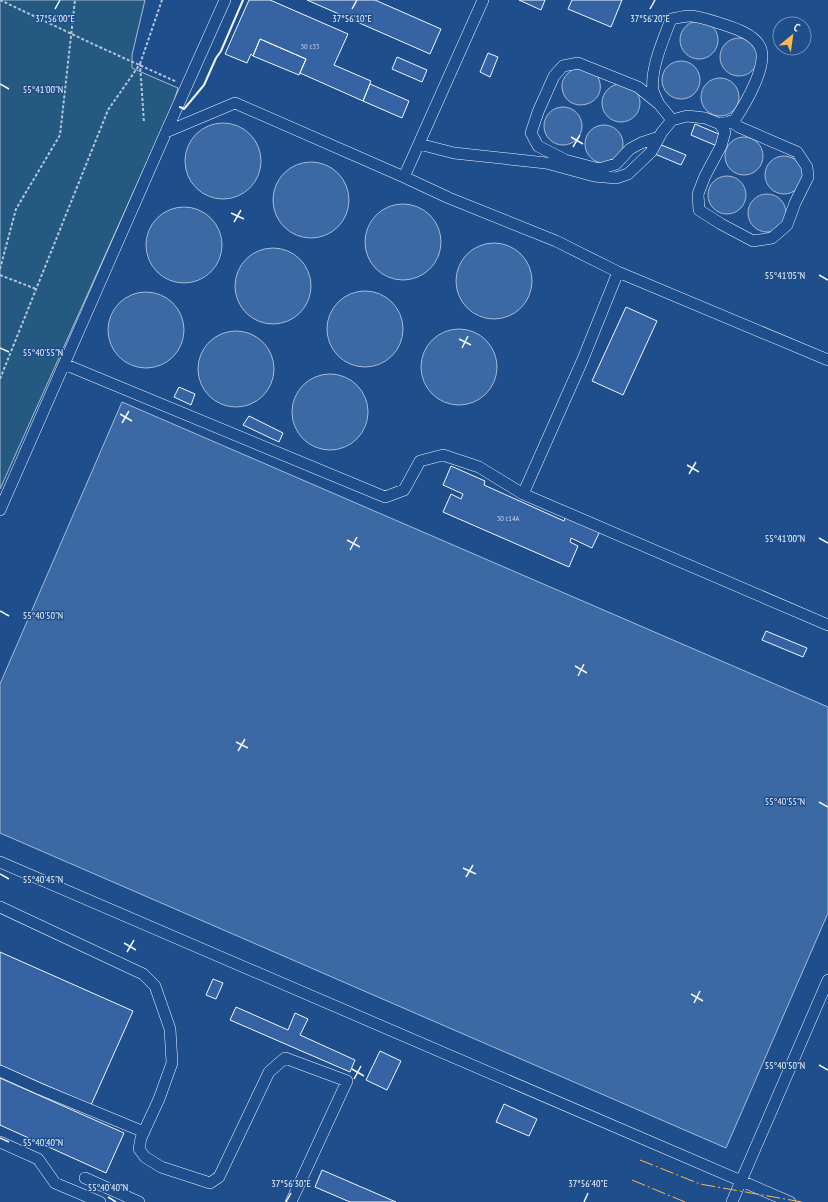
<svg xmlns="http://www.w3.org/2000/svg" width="828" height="1202" viewBox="0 0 828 1202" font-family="'PT Sans Narrow',sans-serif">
<rect width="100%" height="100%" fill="#1f4e8c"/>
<!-- green -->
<path fill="#245a82" stroke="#a8bbd7" d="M 0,0 L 145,0 L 132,55 L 132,68 L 178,88 L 173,104 L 0,489 Z"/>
<!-- water -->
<path fill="#3b69a3" stroke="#a8bbd7" d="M680 40a19 19 0 1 1 38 0a19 19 0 1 1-38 0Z
M720 57a19 19 0 1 1 38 0a19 19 0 1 1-38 0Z
M662 80a19 19 0 1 1 38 0a19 19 0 1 1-38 0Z
M 575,68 L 596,73 C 615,105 566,118 562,88 C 561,79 567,73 575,68 Z
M701 97a19 19 0 1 1 38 0a19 19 0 1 1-38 0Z
M602 103a19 19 0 1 1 38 0a19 19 0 1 1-38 0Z
M544 126a19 19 0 1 1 38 0a19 19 0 1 1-38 0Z
M185 161a38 38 0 1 1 76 0a38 38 0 1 1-76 0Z
M585 144a19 19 0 1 1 38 0a19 19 0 1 1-38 0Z
M725 156a19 19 0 1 1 38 0a19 19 0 1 1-38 0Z
M765 175a19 19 0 1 1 38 0a19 19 0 1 1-38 0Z
M273 200a38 38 0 1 1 76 0a38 38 0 1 1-76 0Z
M708 195a19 19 0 1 1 38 0a19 19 0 1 1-38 0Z
M748 213a19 19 0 1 1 38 0a19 19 0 1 1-38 0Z
M365 242a38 38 0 1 1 76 0a38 38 0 1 1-76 0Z
M146 245a38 38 0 1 1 76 0a38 38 0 1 1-76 0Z
M456 281a38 38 0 1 1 76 0a38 38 0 1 1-76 0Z
M235 286a38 38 0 1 1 76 0a38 38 0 1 1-76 0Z
M327 329a38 38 0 1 1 76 0a38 38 0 1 1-76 0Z
M108 330a38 38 0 1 1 76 0a38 38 0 1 1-76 0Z
M421 367a38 38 0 1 1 76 0a38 38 0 1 1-76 0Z
M198 369a38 38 0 1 1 76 0a38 38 0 1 1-76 0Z
M292 412a38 38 0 1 1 76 0a38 38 0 1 1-76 0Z
M 122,402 L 828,707 L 828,913 L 726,1148 L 0,833 L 0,684 Z"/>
<!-- building -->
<path fill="#3563a3" stroke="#f2f6ff" d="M 249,0 L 270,0 L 348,34 L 334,65 L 371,81 L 363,101 L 300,73 L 306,59 L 260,39 L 253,56 L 251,54 L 247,63 L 225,54 Z
M 307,0 L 375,0 L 441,29 L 430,54 Z
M 519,0 L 545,0 L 541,10 Z
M 572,0 L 622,0 L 611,27 L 568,9 Z
M 260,39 L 306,59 L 299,75 L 253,56 Z
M 488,53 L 498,57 L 490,77 L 480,72 Z
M 397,57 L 427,70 L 422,82 L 392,69 Z
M 370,84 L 409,101 L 402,118 L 363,101 Z
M 695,124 L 721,135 L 717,146 L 691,135 Z
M 659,144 L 686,155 L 681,165 L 655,154 Z
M 626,307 L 657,321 L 623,395 L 592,381 Z
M 179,387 L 195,394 L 191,405 L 174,397 Z
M 249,416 L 283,433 L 279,442 L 243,425 Z
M 451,466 L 485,481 L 484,485 L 564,521 L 566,516 L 600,531 L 592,548 L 571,538 L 570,542 L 578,546 L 569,567 L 443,512 L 451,494 L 461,499 L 463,494 L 443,485 Z
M 766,631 L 807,648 L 803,657 L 762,640 Z
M 0,952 L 133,1011 L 91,1105 L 0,1065 Z
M 213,979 L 223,983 L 216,999 L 206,995 Z
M 236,1007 L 288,1030 L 295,1013 L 308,1019 L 300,1035 L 355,1060 L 350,1072 L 230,1020 Z
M 380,1051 L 401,1061 L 387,1090 L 366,1080 Z
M 0,1078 L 124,1133 L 106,1173 L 0,1125 Z
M 504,1104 L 537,1119 L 529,1136 L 496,1122 Z
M 322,1170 L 396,1202 L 350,1202 L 315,1187 Z"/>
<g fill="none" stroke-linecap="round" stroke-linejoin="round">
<!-- minor casing -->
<g stroke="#f2f6ff" stroke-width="12">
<path id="minor" d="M 720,124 L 725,132 L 721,146 L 705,176 L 698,194 L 699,210 L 721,224 L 753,241 L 772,238 L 787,225 L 795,203 L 808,177 L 807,167 L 797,152 L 739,127 L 731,121
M 166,132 L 225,0
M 659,137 L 641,143 L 630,149 L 616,164 L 599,169 L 565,160 L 538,146 L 531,133 L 538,112 L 554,76 L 563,66 L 578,63 L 638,87 L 659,104 L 672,120
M 419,144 L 454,153 L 546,163 L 594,176 L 616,178 L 628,174 L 651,152 L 662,132 L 672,120 L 687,116 L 705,118 L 720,124 L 734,121 C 744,106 771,62 759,45 C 752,34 737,29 725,25 C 715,22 700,16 690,16 C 684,16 677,18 671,19 C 664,38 650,69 653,90 C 654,94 657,100 659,104
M 404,177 L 449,198 L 556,241 L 618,272 L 828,360
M 64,364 L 385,497 L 404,490 L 420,461 L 443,455 L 479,467 L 523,494 L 828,625
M 523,494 L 583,359 L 618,272
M 0,510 L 166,132 L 235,103 L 404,177 L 483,0
M 0,862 L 790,1202
M 0,907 L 143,974 L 155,986 L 170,1029 L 172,1063 L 159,1099 L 141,1138 L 139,1149 L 145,1157 L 161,1167 L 210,1183 L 219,1177 L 269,1072 L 285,1058 L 347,1081 L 291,1202
M 0,1071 L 40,1089 L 144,1132
M 0,1142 L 38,1159 L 55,1183 L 100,1202
M 85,1178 L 139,1202
M 732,1202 L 828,980"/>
</g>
<!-- path -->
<path stroke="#b3c4dc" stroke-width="2" stroke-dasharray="3 2" stroke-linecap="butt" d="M 0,0 L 95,45 L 177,82
M 140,64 L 162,0
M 0,269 L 16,209 L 60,135 L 75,0
M 0,275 L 36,289
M 0,379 L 108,110 L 140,64 L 144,123"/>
<!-- minor -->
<use href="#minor" stroke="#1f4e8c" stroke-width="11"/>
<!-- wall -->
<path stroke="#f2f6ff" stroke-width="2" d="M 180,107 L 184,109 L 204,85 L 216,58 L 221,51 L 243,0"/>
<!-- power -->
<path stroke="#ffb74d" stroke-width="1" stroke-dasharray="14 3 2 3" stroke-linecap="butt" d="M 640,1160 L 700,1184 L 802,1202
M 632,1180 L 685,1202"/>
</g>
<!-- ticks -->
<path fill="none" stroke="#f2f6ff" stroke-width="1.5" d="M 55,9 L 60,0M 352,9 L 357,0M 650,9 L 655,0M 0,84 L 9,89M 571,137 L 583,144M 573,147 L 580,135M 231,213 L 244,219M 234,222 L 241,210M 819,275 L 828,280M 459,339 L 471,345M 0,348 L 9,352M 462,348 L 468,336M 120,414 L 132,421M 122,423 L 129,411M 687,465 L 699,472M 689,474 L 696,462M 819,538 L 828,543M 347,540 L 360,547M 350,550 L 357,537M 0,611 L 9,616M 575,666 L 587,673M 578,676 L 584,664M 236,742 L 248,748M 238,751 L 245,739M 819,802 L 828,807M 463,868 L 476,874M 0,874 L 9,879M 466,877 L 473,865M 124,943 L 136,950M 127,952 L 134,940M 691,994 L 703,1001M 694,1003 L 700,991M 819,1065 L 828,1070M 352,1069 L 364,1076M 354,1079 L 361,1066M 0,1138 L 9,1142M 108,1197 L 116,1202M 286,1202 L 291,1193M 584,1202 L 588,1193"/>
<g text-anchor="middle" stroke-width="3" stroke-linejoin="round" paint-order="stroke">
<!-- number labels -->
<g font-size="8" fill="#c3d1e8">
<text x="310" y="49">30 с33</text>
<text x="508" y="521">30 с14А</text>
</g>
</g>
<g font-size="10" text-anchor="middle" fill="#f2f6ff" stroke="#1f4e8c" stroke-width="3" stroke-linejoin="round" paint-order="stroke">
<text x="55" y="22">37°56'00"E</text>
<text x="352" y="22">37°56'10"E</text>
<text x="650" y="22">37°56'20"E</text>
<text x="43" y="93">55°41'00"N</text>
<text x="785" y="279">55°41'05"N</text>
<text x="43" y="356">55°40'55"N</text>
<text x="785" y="542">55°41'00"N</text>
<text x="43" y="619">55°40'50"N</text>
<text x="785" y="805">55°40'55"N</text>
<text x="43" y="883">55°40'45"N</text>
<text x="785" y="1069">55°40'50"N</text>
<text x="43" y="1146">55°40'40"N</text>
<text x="291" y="1187">37°56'30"E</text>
<text x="588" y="1187">37°56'40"E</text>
<text x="108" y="1191">55°40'40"N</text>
</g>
<!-- north arrow -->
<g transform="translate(792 36) rotate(29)"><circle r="19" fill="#1f4e8c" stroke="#7391ba"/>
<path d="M0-3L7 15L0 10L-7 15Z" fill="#ffb74d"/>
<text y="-6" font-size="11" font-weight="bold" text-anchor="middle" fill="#f2f6ff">С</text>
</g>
</svg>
